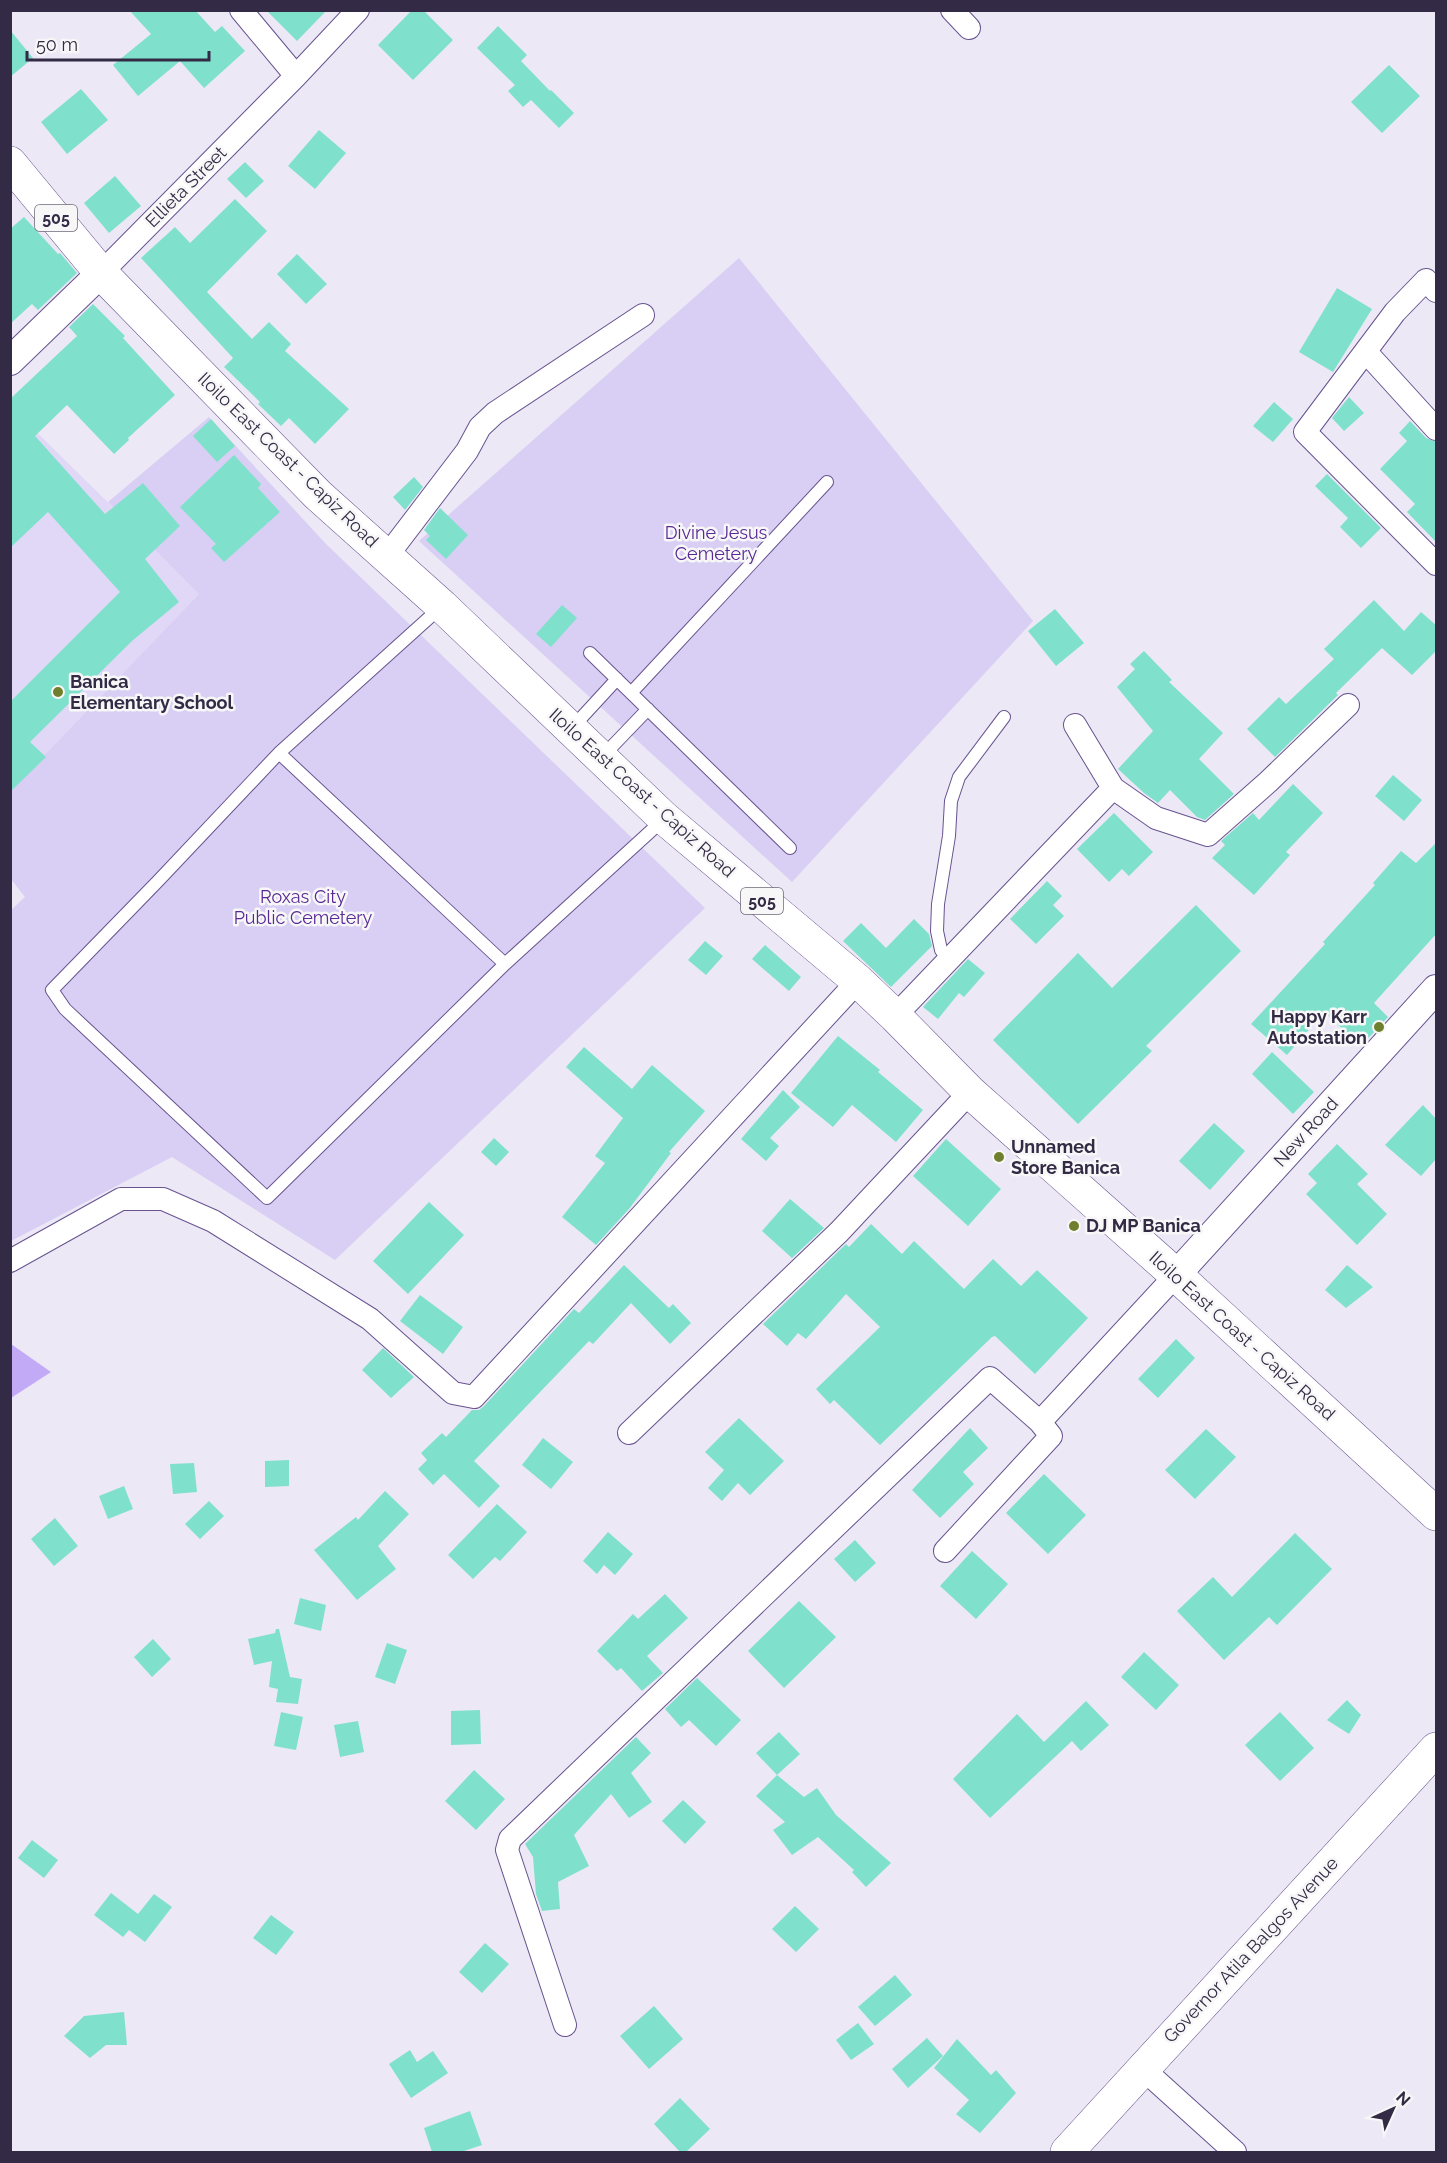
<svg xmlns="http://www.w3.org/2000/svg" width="1447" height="2163" viewBox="0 0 1447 2163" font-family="Raleway,sans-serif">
<rect width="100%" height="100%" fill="#ece8f6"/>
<!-- built -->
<path fill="#e1d8f7" d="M 10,406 L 200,593 L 11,790 L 10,790 Z"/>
<!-- green -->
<path fill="#d9cef3" d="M 739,258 L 1033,621 L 792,882 L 419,541 Z
M 209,417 L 325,543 L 705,908 L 335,1260 L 172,1157 L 11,1241 L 10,911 L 25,897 L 11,879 L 11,790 L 199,594 L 108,502 Z"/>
<!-- forest -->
<path fill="#c3aaf7" d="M 11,1344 L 51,1372 L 11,1398 Z"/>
<!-- building -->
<path fill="#7fe1cc" d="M 129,10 L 195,10 L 215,32 L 222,26 L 245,51 L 204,88 L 180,61 L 138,96 L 113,65 L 151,34 Z
M 266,10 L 327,10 L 297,41 Z
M 412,10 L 423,10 L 453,40 L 413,80 L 378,45 Z
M 498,26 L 527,55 L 521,61 L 550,91 L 551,90 L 574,113 L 559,128 L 531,100 L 523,107 L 508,91 L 515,85 L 477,48 Z
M 10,30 L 33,58 L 10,77 Z
M 1389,65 L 1420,96 L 1382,133 L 1351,102 Z
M 81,89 L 108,120 L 67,154 L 41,122 Z
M 319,130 L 346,153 L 315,189 L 288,166 Z
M 245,162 L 264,181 L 246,198 L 227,179 Z
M 115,176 L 141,206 L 109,233 L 84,203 Z
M 235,199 L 267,231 L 207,292 L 252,339 L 269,322 L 291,344 L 285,351 L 349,409 L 315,444 L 289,418 L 281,426 L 258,404 L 260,402 L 224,367 L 233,358 L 141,258 L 175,227 L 190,243 Z
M 24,217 L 58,254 L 60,253 L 77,273 L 38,310 L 32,304 L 10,324 L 10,229 Z
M 297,254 L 327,284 L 306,304 L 277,274 Z
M 1337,288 L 1372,309 L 1333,372 L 1299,352 Z
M 93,304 L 125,336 L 123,338 L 175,395 L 128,438 L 129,440 L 114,454 L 67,405 L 35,436 L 105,514 L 143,483 L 180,526 L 145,559 L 179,602 L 132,641 L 30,742 L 46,757 L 10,792 L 10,702 L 120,592 L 48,512 L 10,548 L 10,399 L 77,336 L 69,327 Z
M 1349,397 L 1364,413 L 1344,431 L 1332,418 Z
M 1274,402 L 1293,419 L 1273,442 L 1253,426 Z
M 211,419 L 235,446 L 217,462 L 193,436 Z
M 1410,421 L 1426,438 L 1437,442 L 1437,543 L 1407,512 L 1415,504 L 1380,469 L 1407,441 L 1399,433 Z
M 234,455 L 261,484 L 258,488 L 280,512 L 224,562 L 211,548 L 216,544 L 180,507 Z
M 1327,474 L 1381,528 L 1361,548 L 1340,527 L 1348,518 L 1315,486 Z
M 414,477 L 423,487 L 405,510 L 393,497 Z
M 440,508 L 468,535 L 446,559 L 426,540 L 430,536 L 424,530 Z
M 1374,600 L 1404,631 L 1421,612 L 1437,626 L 1437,650 L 1412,675 L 1382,648 L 1336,693 L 1338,695 L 1275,757 L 1247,729 L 1279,697 L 1286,704 L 1334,659 L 1324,649 Z
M 562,605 L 577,618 L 551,647 L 536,634 Z
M 1055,609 L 1084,643 L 1056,666 L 1028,631 Z
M 1144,651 L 1172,680 L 1169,682 L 1223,733 L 1199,759 L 1234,794 L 1205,820 L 1197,817 L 1170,790 L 1158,803 L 1144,793 L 1118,769 L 1153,731 L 1117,687 L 1135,669 L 1130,664 Z
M 1393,775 L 1422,800 L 1404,821 L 1375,796 Z
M 1293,784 L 1323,813 L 1286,852 L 1290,855 L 1254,895 L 1212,858 L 1225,845 L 1221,841 L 1253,813 L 1259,820 Z
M 1114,813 L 1153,852 L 1129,876 L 1122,869 L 1109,882 L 1077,849 Z
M 1437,842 L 1437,933 L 1374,1003 L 1388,1017 L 1361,1046 L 1324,1012 L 1287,1055 L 1251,1024 L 1325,944 L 1323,942 L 1375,885 L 1373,883 L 1401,851 L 1416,863 Z
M 1047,881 L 1062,896 L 1053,905 L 1064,916 L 1036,944 L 1010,919 Z
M 1196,905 L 1241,951 L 1146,1046 L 1152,1051 L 1078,1124 L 993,1040 L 1078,953 L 1112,988 Z
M 914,919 L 929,934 L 932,946 L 891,987 L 843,941 L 861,923 L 886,948 Z
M 705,941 L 723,956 L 706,975 L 688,960 Z
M 765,945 L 801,977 L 789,991 L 752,959 Z
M 968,959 L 985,973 L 964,997 L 959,993 L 938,1019 L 923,1007 Z
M 838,1036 L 880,1070 L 878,1072 L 923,1110 L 896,1142 L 852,1105 L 833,1127 L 791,1093 Z
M 584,1047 L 632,1089 L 652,1065 L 705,1111 L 669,1152 L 671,1153 L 629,1209 L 596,1245 L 562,1217 L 605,1163 L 595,1156 L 623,1118 L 566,1067 Z
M 1272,1052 L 1314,1092 L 1293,1114 L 1252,1074 Z
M 783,1090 L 800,1107 L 770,1138 L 779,1146 L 766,1161 L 741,1139 Z
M 1423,1105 L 1437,1120 L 1437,1158 L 1421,1176 L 1385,1145 Z
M 1214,1123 L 1245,1151 L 1210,1190 L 1179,1161 Z
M 494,1138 L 509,1152 L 496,1166 L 481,1152 Z
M 946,1139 L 1001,1189 L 968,1226 L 913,1176 Z
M 1337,1144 L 1368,1174 L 1357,1184 L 1387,1214 L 1357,1245 L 1306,1194 L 1317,1183 L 1308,1174 Z
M 790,1199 L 824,1228 L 792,1258 L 762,1231 Z
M 429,1202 L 464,1235 L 408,1294 L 373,1261 Z
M 871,1224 L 902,1254 L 914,1241 L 964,1289 L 993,1259 L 1021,1286 L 1037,1270 L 1088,1318 L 1035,1374 L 995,1336 L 992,1337 L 880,1445 L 834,1400 L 830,1404 L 816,1389 L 880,1327 L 846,1294 L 806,1339 L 798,1333 L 787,1346 L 763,1324 L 846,1244 L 849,1247 Z
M 624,1265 L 669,1308 L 673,1304 L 691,1323 L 670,1344 L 631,1303 L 593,1344 L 589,1341 L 474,1461 L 500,1486 L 479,1508 L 444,1474 L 433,1485 L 418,1469 L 427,1460 L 421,1453 L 442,1433 L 446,1437 L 472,1410 L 479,1410 L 484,1406 L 574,1309 L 579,1313 Z
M 1347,1265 L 1373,1287 L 1346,1308 L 1325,1290 Z
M 420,1295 L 463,1327 L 443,1354 L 400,1321 Z
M 1176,1339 L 1195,1358 L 1158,1398 L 1138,1379 Z
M 383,1348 L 414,1377 L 391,1398 L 362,1370 Z
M 739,1418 L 784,1461 L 750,1495 L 738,1483 L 722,1501 L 708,1488 L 724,1470 L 705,1452 Z
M 970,1428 L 988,1448 L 963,1472 L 974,1484 L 940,1518 L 912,1490 Z
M 1206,1429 L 1236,1457 L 1195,1499 L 1165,1470 Z
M 543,1438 L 573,1462 L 551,1489 L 522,1465 Z
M 289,1460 L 289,1486 L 265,1487 L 265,1461 Z
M 194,1463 L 197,1492 L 173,1494 L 170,1464 Z
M 1044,1474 L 1086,1515 L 1048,1554 L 1006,1513 Z
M 124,1486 L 133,1509 L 108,1519 L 99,1496 Z
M 385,1491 L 409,1514 L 378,1546 L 396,1569 L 357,1600 L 314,1550 L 356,1517 L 358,1520 Z
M 209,1501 L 224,1516 L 200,1539 L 185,1524 Z
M 497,1504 L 527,1532 L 500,1561 L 495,1557 L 473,1579 L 448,1555 Z
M 55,1518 L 78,1546 L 54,1566 L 31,1539 Z
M 608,1532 L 633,1554 L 615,1575 L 604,1565 L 597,1574 L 583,1561 Z
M 1295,1533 L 1332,1569 L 1277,1625 L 1269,1617 L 1224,1660 L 1177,1611 L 1213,1577 L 1232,1597 Z
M 855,1540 L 876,1563 L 855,1582 L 834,1559 Z
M 972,1551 L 1008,1584 L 976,1619 L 940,1586 Z
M 665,1594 L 688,1618 L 647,1656 L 663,1673 L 642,1691 L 621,1668 L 617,1671 L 597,1651 L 633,1614 L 638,1619 Z
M 300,1598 L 326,1605 L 321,1631 L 294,1624 Z
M 799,1601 L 836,1637 L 784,1688 L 748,1651 Z
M 276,1629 L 279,1629 L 290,1677 L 302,1679 L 298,1704 L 276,1702 L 278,1689 L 269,1687 L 272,1661 L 254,1665 L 248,1639 L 275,1633 Z
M 153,1639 L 171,1659 L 152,1677 L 134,1657 Z
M 387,1643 L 407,1650 L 395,1684 L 375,1677 Z
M 1144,1652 L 1179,1685 L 1156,1710 L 1121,1677 Z
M 697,1678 L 741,1720 L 716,1746 L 689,1720 L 681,1727 L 665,1709 Z
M 1347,1700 L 1361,1715 L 1349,1734 L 1327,1720 Z
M 1086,1701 L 1109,1725 L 1081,1751 L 1072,1741 L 990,1818 L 953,1779 L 1017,1714 L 1044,1742 Z
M 480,1710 L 481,1744 L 451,1745 L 451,1711 Z
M 281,1712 L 303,1717 L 296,1750 L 274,1746 Z
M 1280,1712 L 1314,1748 L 1280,1781 L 1245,1745 Z
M 358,1721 L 364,1752 L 340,1757 L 334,1725 Z
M 779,1732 L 800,1754 L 777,1775 L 756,1753 Z
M 636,1737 L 651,1753 L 631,1773 L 652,1802 L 629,1818 L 611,1794 L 574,1835 L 589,1866 L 558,1882 L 560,1909 L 542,1911 L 536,1894 L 533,1857 L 525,1844 Z
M 474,1770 L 505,1799 L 476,1830 L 445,1801 Z
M 777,1775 L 804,1797 L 817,1788 L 836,1815 L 891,1863 L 866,1887 L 852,1872 L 854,1870 L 818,1837 L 792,1855 L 773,1830 L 785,1822 L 756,1796 Z
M 683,1800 L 706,1822 L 685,1844 L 662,1821 Z
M 32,1840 L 58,1860 L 44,1878 L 18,1858 Z
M 111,1893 L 138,1914 L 154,1894 L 172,1907 L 145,1942 L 129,1930 L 123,1937 L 94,1915 Z
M 795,1906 L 819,1929 L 796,1952 L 772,1929 Z
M 271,1915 L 294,1932 L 276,1955 L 253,1938 Z
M 485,1943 L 509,1964 L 482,1993 L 459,1972 Z
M 895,1975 L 912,1995 L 875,2026 L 858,2007 Z
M 654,2006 L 683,2039 L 649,2069 L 620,2036 Z
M 124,2012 L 127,2045 L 106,2045 L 90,2058 L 64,2036 L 84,2016 Z
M 858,2023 L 874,2044 L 851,2060 L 836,2040 Z
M 927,2038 L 943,2056 L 908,2088 L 892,2069 Z
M 957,2039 L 991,2075 L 996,2070 L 1016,2093 L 980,2133 L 956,2114 L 969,2100 L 934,2068 Z
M 410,2050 L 417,2062 L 433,2051 L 448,2073 L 411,2098 L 389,2064 Z
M 680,2098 L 710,2129 L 686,2152 L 680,2152 L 654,2124 Z
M 470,2111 L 482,2145 L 461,2152 L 432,2152 L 424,2128 Z"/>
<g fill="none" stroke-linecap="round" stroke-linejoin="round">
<!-- service casing -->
<g stroke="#68538f" stroke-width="14">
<path id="service" d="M 441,607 L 279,753 L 159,880 L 52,990 L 65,1009 L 267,1198 L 505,964 L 664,819
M 590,653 L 790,848
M 631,693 L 827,482
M 571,729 L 617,679
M 279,753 L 505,964
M 601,758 L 648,709
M 948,960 L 941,950 L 937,931 L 938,904 L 949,836 L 951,801 L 959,777 L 1004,717"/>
</g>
<!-- minor casing -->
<g stroke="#68538f" stroke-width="24">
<path id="minor" d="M 241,10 L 296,76
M 952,10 L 969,28
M 101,273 L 296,76 L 358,10
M 1436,291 L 1426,280 L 1395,312 L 1305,432 L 1436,564
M 1366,352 L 1436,429
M 387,556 L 467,451 L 480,427 L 495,413 L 643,315
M 1075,725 L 1113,788 L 1156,818 L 1208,835 L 1268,782 L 1348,705
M 895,1016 L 1113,788
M 10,1261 L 121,1199 L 163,1199 L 213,1221 L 370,1319 L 453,1393 L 474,1397 L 858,981
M 1040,1422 L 1176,1275
M 629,1433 L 839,1232 L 970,1092
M 565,2025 L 507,1850 L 510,1839 L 990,1378 L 1040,1422 L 1051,1436 L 945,1551
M 1142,2068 L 1235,2152"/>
</g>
<!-- tertiary casing -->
<g stroke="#68538f" stroke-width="30">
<path id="tertiary" d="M 10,361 L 101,273
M 1176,1275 L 1436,989"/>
</g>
<!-- secondary casing -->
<g stroke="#68538f" stroke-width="34">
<path id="secondary" d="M 1067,2152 L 1436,1749"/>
</g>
<!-- primary casing -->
<g stroke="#68538f" stroke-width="34">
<path id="primary" d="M 10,163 L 101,273 L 318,495 L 442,606 L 664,818 L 858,981 L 895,1016 L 970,1092 L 1176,1275 L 1436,1514"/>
</g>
<!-- service -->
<use href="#service" stroke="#fff" stroke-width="12"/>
<!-- minor -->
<use href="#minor" stroke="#fff" stroke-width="22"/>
<!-- tertiary -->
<use href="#tertiary" stroke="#fff" stroke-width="28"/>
<!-- secondary -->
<use href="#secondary" stroke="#fff" stroke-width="33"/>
<!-- primary -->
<use href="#primary" stroke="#fff" stroke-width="33"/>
</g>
<!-- markers -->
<g fill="#707f2e" stroke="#f7f7f7" stroke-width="2">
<circle cx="58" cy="692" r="6"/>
<circle cx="1379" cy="1027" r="6"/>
<circle cx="999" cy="1157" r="6"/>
<circle cx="1074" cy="1226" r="6"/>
</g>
<g text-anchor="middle" stroke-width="5" stroke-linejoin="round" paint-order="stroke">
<!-- shield labels -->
<g fill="#f7f7f7" stroke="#6e687a" stroke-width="1.5">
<rect x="35" y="205" width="42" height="26" rx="4.5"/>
<rect x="741" y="888" width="42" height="26" rx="4.5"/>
</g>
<g font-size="16" font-weight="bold" fill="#332a45">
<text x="56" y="224">505</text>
<text x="762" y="907">505</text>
</g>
<!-- street labels -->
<g font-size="18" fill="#332a45" stroke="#f7f7f7">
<text transform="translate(186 187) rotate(-45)" y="6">Ellieta Street</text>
<text transform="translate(288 460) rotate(44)" y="6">Iloilo East Coast - Capiz Road</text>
<text transform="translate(642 793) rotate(42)" y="6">Iloilo East Coast - Capiz Road</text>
<text transform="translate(1306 1132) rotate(-48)" y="6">New Road</text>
<text transform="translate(1242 1336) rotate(42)" y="6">Iloilo East Coast - Capiz Road</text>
<text transform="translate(1251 1950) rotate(-47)" y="6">Governor Atila Balgos Avenue</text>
</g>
<!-- park labels -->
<g font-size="18" fill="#582895" stroke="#f7f7f7">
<text x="716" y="539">Divine Jesus<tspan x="716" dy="21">Cemetery</tspan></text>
<text x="303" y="903">Roxas City<tspan x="303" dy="21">Public Cemetery</tspan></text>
</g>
<!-- poi labels -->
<g font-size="18" font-weight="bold" fill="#332a45" stroke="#f7f7f7" text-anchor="start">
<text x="70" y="688">Banica<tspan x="70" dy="21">Elementary School</tspan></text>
<text x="1367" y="1023" text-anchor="end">Happy Karr<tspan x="1367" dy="21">Autostation</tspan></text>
<text x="1011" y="1153">Unnamed<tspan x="1011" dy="21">Store Banica</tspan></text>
<text x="1086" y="1232">DJ MP Banica</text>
</g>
</g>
<!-- border -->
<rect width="1447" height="2163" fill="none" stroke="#332a45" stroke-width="24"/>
<!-- north arrow -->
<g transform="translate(1393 2109) rotate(45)" stroke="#f7f7f7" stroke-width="4.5" paint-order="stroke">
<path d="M0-4.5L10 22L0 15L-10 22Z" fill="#332a45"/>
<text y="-9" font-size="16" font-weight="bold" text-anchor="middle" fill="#332a45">N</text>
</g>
<!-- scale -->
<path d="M27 51v9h182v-9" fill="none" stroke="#332a45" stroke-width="3"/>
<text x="36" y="51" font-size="18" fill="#332a45" stroke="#f7f7f7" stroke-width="4.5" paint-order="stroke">50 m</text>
</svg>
